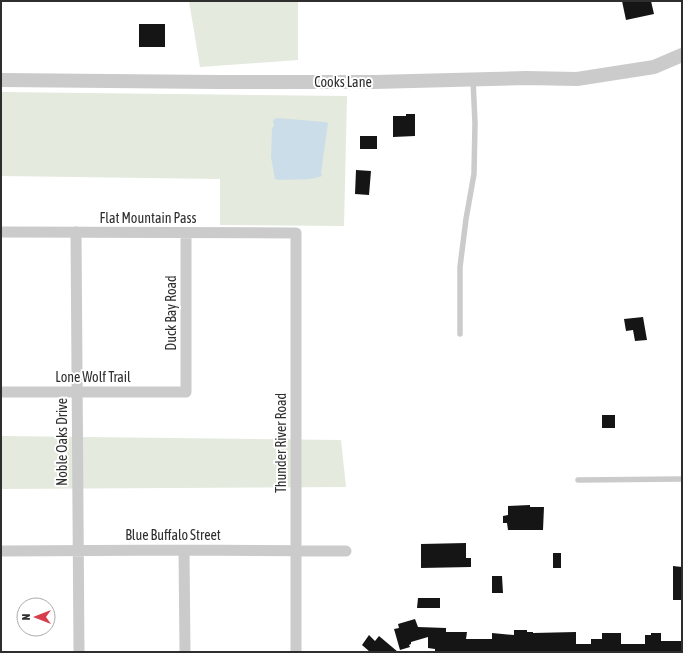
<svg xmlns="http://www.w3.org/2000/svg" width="683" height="653" viewBox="0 0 683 653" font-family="'Asap Condensed',sans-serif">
<rect width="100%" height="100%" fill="#fff"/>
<!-- green -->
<path fill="#e4eadd" d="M 189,1 L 298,1 L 298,60 L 200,67 Z
M 1,92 L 347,96 L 344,226 L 220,225 L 220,179 L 1,176 Z
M 1,436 L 341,440 L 346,487 L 1,489 Z"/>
<!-- water -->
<path fill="#cadde9" d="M 277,118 L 325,122 L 328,123 L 321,173 L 322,176 C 311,181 291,179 279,180 L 275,179 L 271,157 L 272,128 L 274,126 L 273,120 Z"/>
<!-- building -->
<path fill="#151515" d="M 622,1 L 634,1 L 634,2 L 651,1 L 654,14 L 626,20 Z
M 139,24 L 165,24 L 165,47 L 139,47 Z
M 406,114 L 415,114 L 415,136 L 393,137 L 393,116 L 406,116 Z
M 360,136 L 377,136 L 377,149 L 360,149 Z
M 356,170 L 371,171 L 369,195 L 355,194 Z
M 643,317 L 647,340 L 635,341 L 633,330 L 626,331 L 624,319 Z
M 602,415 L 615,415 L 615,428 L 602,428 Z
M 530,505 L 530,507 L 544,507 L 543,530 L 508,530 L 507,523 L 503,523 L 503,516 L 508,515 L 508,506 Z
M 466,543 L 466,558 L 471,558 L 471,567 L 421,568 L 421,544 Z
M 553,553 L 561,553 L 561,568 L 553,568 Z
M 673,566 L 682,567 L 682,600 L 673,600 Z
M 492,576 L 502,576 L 503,593 L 492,593 Z
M 418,598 L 440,598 L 440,608 L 417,608 Z
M 415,619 L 418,627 L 446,628 L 446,632 L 467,632 L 466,639 L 492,639 L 492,633 L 514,635 L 514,630 L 527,630 L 527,632 L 533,632 L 533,633 L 576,632 L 576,644 L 591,644 L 591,639 L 602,639 L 602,633 L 621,633 L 621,644 L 645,644 L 645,635 L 651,635 L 651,633 L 661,633 L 661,641 L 682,641 L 682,652 L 435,652 L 435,649 L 428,648 L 428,637 L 411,642 L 411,644 L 409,645 L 410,647 L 400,650 L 394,629 L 399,628 L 398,624 Z
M 369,635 L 375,641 L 379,636 L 398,652 L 370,652 L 362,645 Z"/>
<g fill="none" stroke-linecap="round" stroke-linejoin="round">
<!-- service -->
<path stroke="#cbcbcb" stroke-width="5.5" d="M 460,334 L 460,267 L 466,219 L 474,174 L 475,123 L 473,80
M 578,480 L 682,479"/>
<!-- minor -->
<path stroke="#cbcbcb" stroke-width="11" d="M 1,232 L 296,233 L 296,652
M 76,232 L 79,652
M 1,392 L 186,392 L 186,233
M 184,550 L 185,652
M 1,551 L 184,550 L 346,551"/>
<!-- tertiary -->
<path stroke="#cbcbcb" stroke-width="14" d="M 1,80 L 218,82 L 374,82 L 526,78 L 577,79 L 654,67 L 682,55"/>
</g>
<g text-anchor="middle" stroke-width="4" stroke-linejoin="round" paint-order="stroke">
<!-- street labels -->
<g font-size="14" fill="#2e2e2e" stroke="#fff">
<text x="343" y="87">Cooks Lane</text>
<text x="148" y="223">Flat Mountain Pass</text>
<text transform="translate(171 313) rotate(-90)" y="5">Duck Bay Road</text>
<text x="93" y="382">Lone Wolf Trail</text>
<text transform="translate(62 442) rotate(-90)" y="5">Noble Oaks Drive</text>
<text transform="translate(281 443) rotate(-90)" y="5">Thunder River Road</text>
<text x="173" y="540">Blue Buffalo Street</text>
</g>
</g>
<!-- border -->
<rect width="683" height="653" fill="none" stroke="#2e2e2e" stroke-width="4"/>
<!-- north arrow -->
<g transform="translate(36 617) rotate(270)"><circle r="19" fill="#ffffff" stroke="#ababab"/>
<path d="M0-3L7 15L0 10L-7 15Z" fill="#d83d4b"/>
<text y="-6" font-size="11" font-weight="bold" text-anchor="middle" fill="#2e2e2e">N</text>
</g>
</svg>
